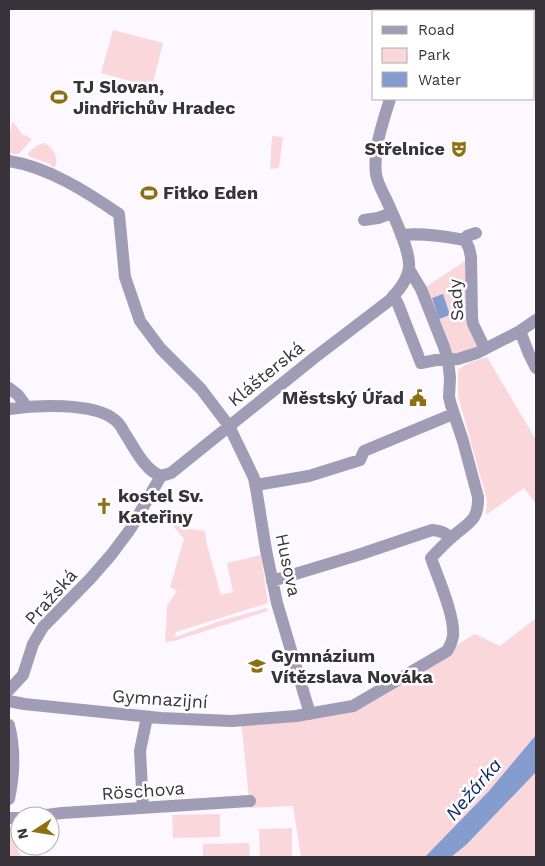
<svg xmlns="http://www.w3.org/2000/svg" width="545" height="866" viewBox="0 0 545 866" font-family="'Work Sans',sans-serif">
<rect width="100%" height="100%" fill="#fdf7ff"/>
<!-- green -->
<path fill="#f9d7db" d="M 113,30 L 163,43 L 152,87 L 101,73 Z
M 13,122 L 22,134 L 32,139 L 19,154 L 12,154 L 9,151 L 9,137 L 12,123 Z
M 272,136 L 283,137 L 279,168 L 270,169 Z
M 44,143 C 53,146 59,158 55,167 L 53,167 L 50,164 L 30,157 L 28,155 L 28,153 C 33,148 37,145 44,143 Z
M 468,259 L 478,347 L 452,355 L 426,287 Z
M 487,357 L 536,440 L 536,504 L 524,488 L 486,515 L 487,502 L 485,493 L 458,396 L 458,370 C 466,363 477,360 487,357 Z
M 173,512 L 181,528 L 205,531 L 207,545 L 221,595 L 233,592 L 227,563 L 261,555 L 268,603 L 176,632 L 175,637 L 220,621 L 267,608 L 268,611 L 174,641 L 165,642 L 167,606 L 177,591 L 170,587 L 184,539 L 167,518 Z
M 536,618 L 536,857 L 301,857 L 293,806 L 250,808 L 241,720 L 353,706 L 475,634 L 500,646 Z
M 220,814 L 220,837 L 173,838 L 172,815 Z
M 9,828 L 12,828 C 11,839 17,848 22,857 L 9,857 Z
M 292,828 L 292,857 L 260,857 L 259,829 Z
M 249,843 L 250,857 L 203,857 L 203,844 Z"/>
<!-- water -->
<path fill="#849dce" d="M 443,294 L 450,315 L 439,319 L 432,298 Z
M 536,735 L 536,772 L 466,845 L 451,857 L 425,857 L 489,791 Z"/>
<g fill="none" stroke-linecap="round" stroke-linejoin="round">
<!-- minor -->
<path stroke="#9f9db5" stroke-width="12" d="M 416,9 L 421,11
M 9,161 C 48,167 87,192 119,214 L 125,277 L 140,321 L 161,349 L 201,389 L 229,426 L 254,478 L 257,494 L 266,550 L 277,603 L 310,714
M 364,220 L 378,218 L 392,213
M 401,235 C 423,233 443,236 465,240
M 465,240 L 469,248 L 471,257 L 472,318 L 473,324 L 485,349
M 465,240 L 467,236 L 476,233
M 393,296 L 398,304 L 421,363 L 436,360 L 458,359 L 477,353 L 520,331 L 536,320
M 520,331 L 529,354 L 536,368
M 9,388 L 18,395 L 26,406
M 9,409 C 35,405 94,402 115,420 C 119,423 122,428 124,432 C 134,447 144,470 161,476
M 161,476 L 171,473 L 314,358 L 390,300 C 398,291 407,281 409,268 C 411,251 393,215 386,199 C 382,191 377,182 376,174 C 373,149 383,122 390,99
M 256,485 L 309,476 L 360,460 L 364,451 L 453,414
M 131,528 L 161,476
M 272,581 L 358,555 L 432,530 C 440,531 445,532 450,538
M 9,690 L 23,675 L 33,644 L 43,627 L 90,579 L 111,555 L 129,531
M 9,701 L 24,704 L 161,718 L 232,721 L 296,716 L 353,706 L 447,651 C 450,646 452,642 453,636 C 455,616 438,578 431,558 C 437,552 444,544 451,538 C 467,523 479,522 478,497 L 463,441 L 451,405 L 449,397 L 450,378 L 448,360 L 444,347 L 421,289 L 409,269
M 9,725 C 15,749 14,776 9,799
M 143,808 L 140,751 L 147,717
M 39,816 L 62,813 L 250,801
M 9,818 L 20,818"/>
</g>
<!-- icons -->
<defs>
<g id="stadium-bare" transform="scale(1.35)"><path d="M0-5a6.5 5 0 1 0 0 10a6.5 5 0 1 0 0-10ZM-3.5-1.8h7v3.6h-7Z" fill="#8f6f14" stroke="#fff" stroke-width="2.5" paint-order="stroke"/></g>
<g id="theatre-bare" transform="scale(1.35)"><path d="M-5-5.5Q0-4 5-5.5V0Q5 5 0 6Q-5 5-5 0ZM-3.3-2.5H-1v1.5H-3.3ZM1-2.5H3.3v1.5H1ZM-2.8 1Q0 5.5 2.8 1Z" fill="#8f6f14" stroke="#fff" stroke-width="2.5" paint-order="stroke"/></g>
<g id="civic-bare" transform="scale(1.35)"><path d="M-.6-6.5H3V-4.5H.6V-3L4-1V1h2V6H-6V1h2V-1L-.6-3ZM-1.2 2.5V6h2.4V2.5Z" fill="#8f6f14" stroke="#fff" stroke-width="2.5" paint-order="stroke"/></g>
<g id="church-bare" transform="scale(1.35)"><path d="M-1.2-6h2.4v3.5h3.3v2.4h-3.3V6h-2.4V-.1h-3.3v-2.4h3.3Z" fill="#8f6f14" stroke="#fff" stroke-width="2.5" paint-order="stroke"/></g>
<g id="university-bare" transform="scale(1.35)"><path d="M0-5L7-2L0 1L-7-2ZM-4 1L0 2.5L4 1V4Q0 6-4 4Z" fill="#8f6f14" stroke="#fff" stroke-width="2.5" paint-order="stroke"/></g>
</defs>
<g fill-rule="evenodd">
<use href="#stadium-bare" x="59" y="97"/>
<use href="#theatre-bare" x="459" y="149"/>
<use href="#stadium-bare" x="149" y="193"/>
<use href="#civic-bare" x="418" y="398"/>
<use href="#church-bare" x="104" y="506"/>
<use href="#university-bare" x="257" y="666"/>
</g>
<g text-anchor="middle" stroke-width="5" stroke-linejoin="round" paint-order="stroke">
<!-- poi labels -->
<g font-size="18" font-weight="bold" fill="#38333a" stroke="#fff" text-anchor="start">
<text x="73" y="93">TJ Slovan,<tspan x="73" dy="21">Jindřichův Hradec</tspan></text>
<text x="445" y="155" text-anchor="end">Střelnice</text>
<text x="163" y="199">Fitko Eden</text>
<text x="404" y="404" text-anchor="end">Městský Úřad</text>
<text x="118" y="502">kostel Sv.<tspan x="118" dy="21">Kateřiny</tspan></text>
<text x="271" y="662">Gymnázium<tspan x="271" dy="21">Vítězslava Nováka</tspan></text>
</g>
<!-- street labels -->
<g font-size="18" fill="#38333a" stroke="#fff">
<text transform="translate(456 300) rotate(-94)" y="6">Sady</text>
<text transform="translate(266 374) rotate(-39)" y="6">Klášterská</text>
<text transform="translate(288 565) rotate(78)" y="6">Husova</text>
<text transform="translate(51 597) rotate(-48)" y="6">Pražská</text>
<text transform="translate(160 699) rotate(4)" y="6">Gymnazijní</text>
<text transform="translate(143 791) rotate(-4)" y="6">Röschova</text>
</g>
<!-- water labels -->
<g font-size="19" font-style="italic" fill="#112a64" stroke="#fff">
<text transform="translate(473 789) rotate(-49)" y="7">Nežárka</text>
</g>
</g>
<!-- border -->
<rect width="545" height="866" fill="none" stroke="#38333a" stroke-width="20"/>
<!-- legend -->
<rect x="372" y="10" width="162" height="90" fill="#ffffff" stroke="#afadb0"/>
<rect x="382" y="26" width="25" height="8" fill="#9f9db5" stroke="#afadb0"/>
<text x="418" y="35" font-size="15" fill="#38333a">Road</text>
<rect x="382" y="48" width="25" height="15" fill="#f9d7db" stroke="#afadb0"/>
<text x="418" y="60" font-size="15" fill="#38333a">Park</text>
<rect x="382" y="72" width="25" height="15" fill="#849dce" stroke="#afadb0"/>
<text x="418" y="85" font-size="15" fill="#38333a">Water</text>
<!-- north arrow -->
<g transform="translate(35 831) rotate(258)"><circle r="24" fill="#ffffff" stroke="#afadb0"/>
<path d="M0-4L9 19L0 12L-9 19Z" fill="#8f6f14"/>
<text y="-8" font-size="14" font-weight="bold" text-anchor="middle" fill="#38333a">N</text>
</g>
</svg>
